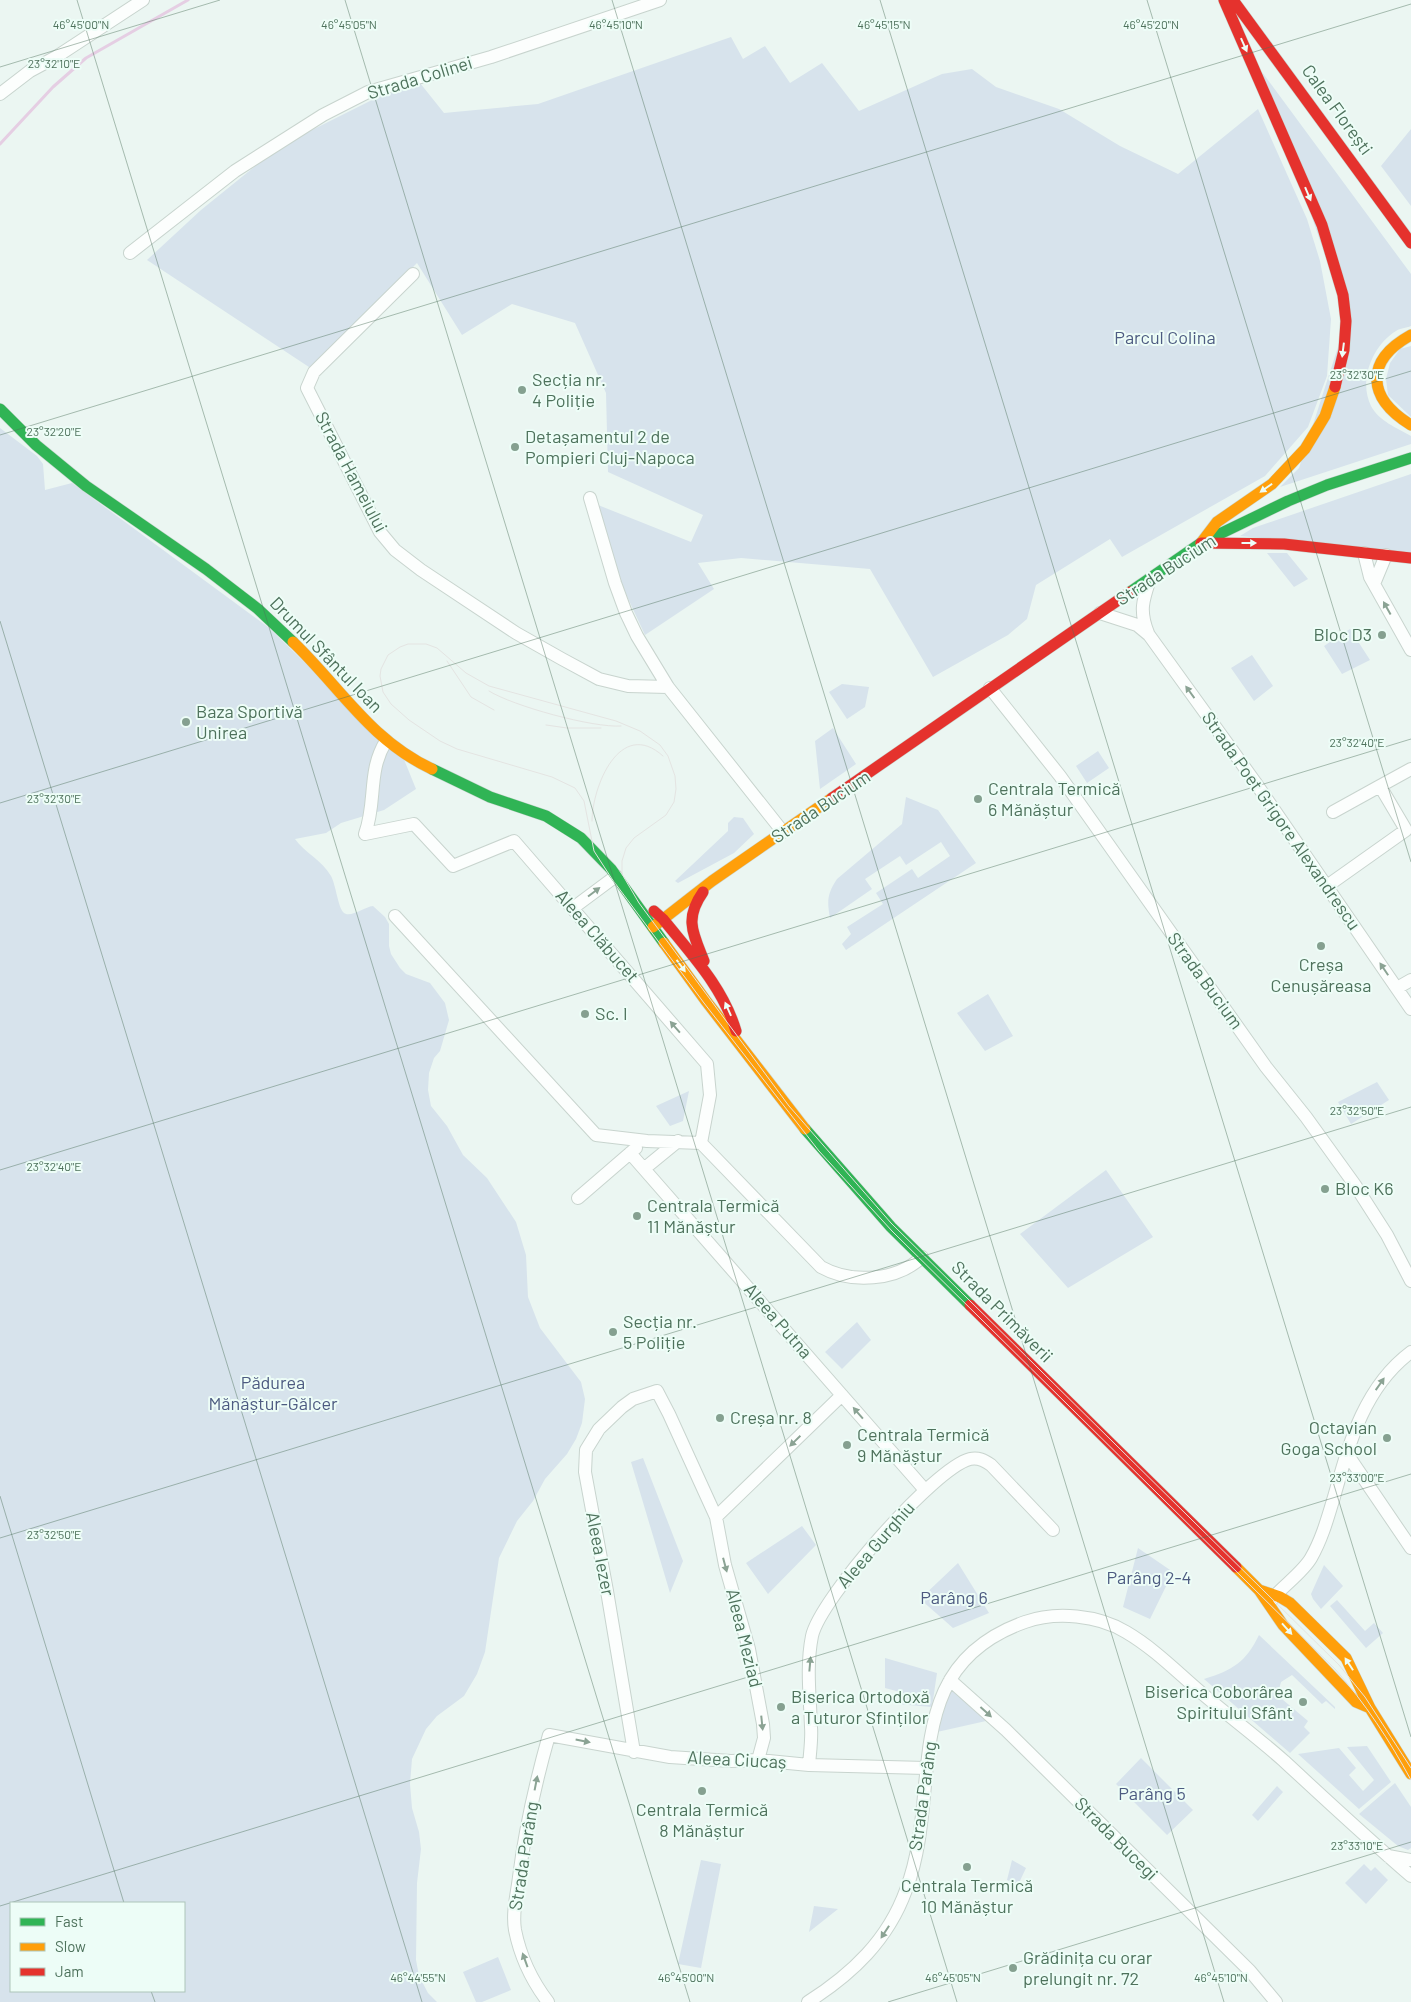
<svg xmlns="http://www.w3.org/2000/svg" width="1411" height="2002" viewBox="0 0 1411 2002" font-family="Barlow,sans-serif">
<rect width="100%" height="100%" fill="#ebf6f2"/>
<!-- green -->
<path fill="#d7e3ec" fill-rule="evenodd" d="M 731,37 L 743,59 L 765,46 L 790,83 L 822,63 L 859,111 L 942,74 L 972,69 L 996,87 L 1059,109 L 1120,146 L 1178,174 L 1258,109 L 1307,219 L 1320,261 L 1331,319 L 1327,376 L 1308,427 L 1265,476 L 1122,557 L 1110,539 L 1036,585 L 1027,619 L 1008,635 L 933,677 L 870,569 L 741,558 L 698,563 L 714,589 L 645,635 L 619,579 L 598,505 L 691,542 L 703,515 L 608,472 L 606,393 L 575,323 L 512,304 L 462,335 L 417,263 L 312,369 L 147,260 L 201,210 L 280,146 L 416,78 L 444,113 L 538,104 Z
M 1262,72 L 1411,274 L 1411,326 C 1406,328 1400,328 1396,331 C 1373,345 1358,380 1371,406 C 1379,421 1397,428 1411,436 L 1411,444 L 1280,487 L 1299,468 L 1347,319 Z
M 1411,129 L 1411,206 L 1381,166 Z
M 1411,346 L 1411,417 L 1388,395 L 1386,379 L 1390,363 L 1400,349 Z
M 0,428 L 37,456 L 43,464 L 45,490 L 72,483 L 268,627 L 403,757 L 416,789 L 384,810 L 341,823 L 326,833 L 295,839 C 305,853 322,860 331,876 C 336,885 338,908 344,913 C 351,918 364,907 373,906 L 385,917 L 389,924 L 389,946 L 391,954 L 400,968 L 406,974 L 430,983 L 445,1003 L 449,1020 L 440,1051 L 434,1058 L 429,1073 L 428,1090 L 431,1106 L 447,1126 L 463,1155 L 487,1178 L 516,1222 L 526,1255 L 528,1297 L 540,1328 L 581,1382 L 585,1399 L 582,1423 L 576,1439 L 567,1454 L 545,1479 L 533,1501 L 517,1521 L 499,1558 L 485,1652 L 477,1674 L 464,1696 L 437,1716 L 426,1729 L 412,1759 L 410,1784 L 412,1808 L 419,1832 L 421,1849 L 417,1883 L 416,1960 L 419,1976 L 428,1993 L 437,2002 L 0,2002 ZM 11,1903 L 184,1903 L 184,1991 L 11,1991 Z
M 1411,474 L 1411,552 L 1240,536 L 1253,528 Z
M 1267,553 L 1287,553 L 1308,579 L 1294,587 Z
M 1350,629 L 1370,660 L 1342,674 L 1324,646 Z
M 1252,655 L 1273,686 L 1254,701 L 1231,668 Z
M 842,684 L 869,687 L 865,707 L 847,719 L 829,692 Z
M 833,728 L 856,764 L 820,789 L 815,741 Z
M 1098,751 L 1109,768 L 1087,783 L 1076,766 Z
M 906,797 L 938,810 L 976,863 L 846,950 L 842,944 L 851,934 L 847,927 L 883,904 L 876,893 L 912,869 L 918,878 L 950,856 L 941,842 L 906,865 L 900,856 L 865,879 L 872,889 L 830,918 C 827,901 827,894 837,879 L 902,824 Z
M 734,817 L 743,818 L 754,834 L 734,853 L 678,883 L 675,881 L 728,831 L 728,823 Z
M 988,994 L 1013,1036 L 985,1051 L 957,1013 Z
M 1377,1082 L 1389,1100 L 1351,1124 L 1338,1102 Z
M 689,1091 L 683,1121 L 670,1126 L 656,1106 Z
M 1106,1170 L 1153,1237 L 1068,1288 L 1020,1234 Z
M 857,1322 L 871,1340 L 842,1369 L 825,1352 Z
M 643,1458 L 683,1561 L 670,1593 L 631,1462 Z
M 802,1526 L 816,1545 L 768,1594 L 746,1563 Z
M 1138,1548 L 1173,1572 L 1150,1619 L 1123,1607 Z
M 958,1563 L 989,1613 L 953,1628 L 920,1599 Z
M 1324,1565 L 1343,1586 L 1321,1609 L 1313,1599 L 1311,1594 Z
M 1337,1600 L 1365,1631 L 1374,1623 L 1383,1633 L 1366,1648 L 1330,1606 Z
M 1259,1635 L 1335,1707 L 1335,1709 L 1326,1701 L 1322,1704 L 1292,1675 L 1281,1682 L 1279,1689 L 1276,1694 L 1308,1721 L 1304,1727 L 1310,1733 L 1290,1753 L 1204,1679 C 1233,1670 1246,1662 1259,1635 Z
M 885,1658 L 937,1673 L 932,1707 L 897,1704 L 900,1692 L 885,1688 Z
M 951,1689 L 986,1721 L 937,1732 L 941,1712 Z
M 1367,1746 L 1391,1782 L 1359,1809 L 1298,1754 L 1339,1748 L 1356,1768 L 1349,1775 L 1363,1791 L 1374,1780 L 1347,1747 Z
M 1141,1758 L 1193,1810 L 1167,1835 L 1116,1784 Z
M 1395,1783 L 1411,1807 L 1411,1848 L 1408,1850 L 1398,1846 L 1359,1814 Z
M 1277,1786 L 1283,1792 L 1258,1821 L 1252,1815 Z
M 701,1860 L 721,1864 L 701,1968 L 678,1964 Z
M 1012,1860 L 1026,1868 L 1018,1885 L 1007,1880 Z
M 1364,1864 L 1371,1871 L 1375,1867 L 1388,1880 L 1366,1904 L 1345,1883 Z
M 814,1906 L 838,1909 L 809,1932 Z
M 498,1957 L 511,1990 L 482,2002 L 476,2002 L 463,1972 Z"/>
<g fill="none" stroke-linecap="round" stroke-linejoin="round">
<!-- stream -->
<path stroke="#e5cee3" stroke-width="3" d="M 0,144 L 53,87 L 86,58 L 188,0"/>
<!-- street casing -->
<g stroke="#c8d4ce" stroke-width="14">
<path id="street" d="M 0,94 L 30,71 L 56,57 L 143,0
M 130,253 L 235,171 L 323,115 L 368,92 L 491,57 L 660,0
M 413,274 L 314,372 L 307,388 L 380,532 L 395,550 L 421,570 L 516,633 L 562,659 L 599,679 L 628,686 L 668,687
M 590,498 L 615,583 L 626,613 L 637,636 L 668,687 L 783,832
M 1364,553 L 1370,577 L 1411,650
M 1374,584 L 1386,555
M 1100,613 L 1137,625 L 1149,635 L 1255,782 L 1411,1009
M 1148,633 C 1139,611 1143,600 1150,579
M 990,688 L 1060,776 L 1266,1067 L 1306,1117 L 1355,1185 L 1387,1235 L 1411,1281
M 1333,812 L 1380,786
M 365,834 L 414,824 L 453,866 L 514,841 L 707,1064 L 710,1095 L 701,1143
M 365,834 C 377,801 367,772 386,741
M 1327,886 L 1406,830 L 1380,786 L 1411,769
M 573,908 L 616,876
M 395,916 L 596,1135 L 647,1141 L 701,1143 L 821,1267 C 851,1284 897,1281 922,1257
M 1397,988 L 1411,980
M 630,1153 L 925,1490
M 645,1168 L 678,1141
M 578,1198 L 636,1148
M 1347,1454 L 1411,1548
M 716,1517 L 842,1395
M 1272,1599 C 1283,1586 1303,1572 1311,1558 C 1322,1539 1328,1517 1334,1497 C 1349,1444 1364,1387 1411,1352
M 950,1680 L 1006,1730 L 1250,1971 L 1276,2002
M 634,1752 L 607,1591 L 585,1472 L 586,1450 L 599,1429 L 622,1407 L 633,1399 L 657,1391 L 669,1414 L 716,1517 L 725,1565 L 749,1649 L 763,1724 L 764,1738 L 758,1760
M 809,1765 C 810,1752 812,1739 811,1727 C 810,1696 806,1666 812,1636 C 820,1599 934,1468 970,1459 C 978,1457 984,1460 991,1465 L 1053,1530
M 1388,1856 L 1411,1860
M 548,2002 C 532,1981 520,1955 515,1930 C 512,1912 517,1894 519,1877 C 525,1829 536,1781 549,1735 L 670,1757 L 731,1761 L 758,1760 L 809,1765 L 926,1768
M 808,2002 C 852,1974 888,1940 906,1890 C 944,1791 895,1668 1025,1622 C 1056,1611 1098,1615 1126,1632 C 1155,1649 1178,1673 1204,1695 C 1230,1717 1258,1738 1284,1761 C 1326,1800 1368,1839 1411,1876"/>
</g>
<!-- fast casing -->
<g stroke="#c8d4ce" stroke-width="12">
<path id="fast" d="M 0,409 L 36,445 L 86,486 L 206,569 L 258,609 L 293,642
M 1130,592 L 1201,543 L 1288,501 L 1327,485 L 1411,458
M 432,769 L 490,797 L 546,816 L 581,838 L 611,869 L 664,943
M 805,1129 L 891,1227 L 970,1305"/>
</g>
<!-- slow casing -->
<g stroke="#c8d4ce" stroke-width="12">
<path id="slow" d="M 1411,335 C 1364,361 1367,398 1411,425
M 1201,543 L 1217,522 L 1272,484 L 1305,449 L 1325,416 L 1335,387
M 293,642 C 340,687 370,740 432,769
M 653,927 L 712,881 L 832,798
M 664,943 L 706,1001 L 805,1129
M 1236,1567 L 1259,1590 L 1283,1625 L 1356,1702 L 1370,1708
M 1259,1590 L 1280,1597 L 1290,1603 L 1346,1658 L 1370,1708 L 1411,1774"/>
</g>
<!-- jam casing -->
<g stroke="#c8d4ce" stroke-width="12">
<path id="jam" d="M 1224,0 L 1322,225 L 1343,295 L 1346,321 L 1344,350 L 1335,387
M 1233,0 L 1411,243
M 1201,543 L 1284,544 L 1411,558
M 832,798 L 1130,592
M 703,892 C 684,919 693,933 704,961
M 654,911 L 663,919 C 691,954 723,987 736,1031
M 970,1305 L 1236,1567"/>
</g>
<!-- street -->
<use href="#street" stroke="#fcfefd" stroke-width="12"/>
<!-- fast -->
<use href="#fast" stroke="#30b455" stroke-width="11"/>
<!-- slow -->
<use href="#slow" stroke="#ff9f0a" stroke-width="11"/>
<!-- jam -->
<use href="#jam" stroke="#e5322d" stroke-width="11"/>
<!-- tram -->
<path stroke="#e4e4e2" stroke-width="1" d="M 447,661 L 471,697 L 494,710
M 489,691 C 513,706 593,728 621,726
M 546,725 L 567,728 L 601,728
M 592,821 C 592,787 620,717 663,756
M 1411,1768 L 1365,1697 L 1339,1665 L 891,1223 L 789,1106 L 639,903 L 622,874 L 622,861 L 626,848 L 634,838 L 666,815 L 674,802 L 676,789 L 675,776 L 668,756 L 660,745 L 640,731 L 616,721 L 489,686 L 466,673 L 437,648 L 426,644 L 408,644 L 400,647 L 388,655 L 381,669 L 380,676 L 383,692 L 391,704 L 409,720 L 440,741 L 457,749 L 552,777 L 575,788 L 584,801 L 594,851 L 612,879 L 704,1003 L 819,1151 L 892,1231 L 1335,1669 C 1365,1703 1390,1741 1411,1780"/>
</g>
<!-- one-way arrows -->
<defs><path id="oneway-solid" d="M-6-.8H1V-3.2L6.5 0L1 3.2V.8H-6Z" transform="scale(1.25)"/></defs>
<g fill="#edfdf7">
<use href="#oneway-solid" transform="translate(1244 45) rotate(66)"/>
<use href="#oneway-solid" transform="translate(1308 194) rotate(67)"/>
<use href="#oneway-solid" transform="translate(1343 350) rotate(97)"/>
<use href="#oneway-solid" transform="translate(1266 488) rotate(145)"/>
<use href="#oneway-solid" transform="translate(1249 543)"/>
<use href="#oneway-solid" transform="translate(681 966) rotate(54)"/>
<use href="#oneway-solid" transform="translate(728 1009) rotate(-114)"/>
<use href="#oneway-solid" transform="translate(1287 1629) rotate(48)"/>
<use href="#oneway-solid" transform="translate(1349 1664) rotate(-123)"/>
</g>
<g fill="#8ba394">
<use href="#oneway-solid" transform="translate(1387 608) rotate(-119)"/>
<use href="#oneway-solid" transform="translate(1190 692) rotate(-126)"/>
<use href="#oneway-solid" transform="translate(594 892) rotate(-37)"/>
<use href="#oneway-solid" transform="translate(1384 969) rotate(-124)"/>
<use href="#oneway-solid" transform="translate(675 1027) rotate(-131)"/>
<use href="#oneway-solid" transform="translate(1380 1384) rotate(-55)"/>
<use href="#oneway-solid" transform="translate(858 1413) rotate(-131)"/>
<use href="#oneway-solid" transform="translate(795 1441) rotate(136)"/>
<use href="#oneway-solid" transform="translate(725 1565) rotate(75)"/>
<use href="#oneway-solid" transform="translate(810 1664) rotate(-85)"/>
<use href="#oneway-solid" transform="translate(986 1712) rotate(42)"/>
<use href="#oneway-solid" transform="translate(762 1723) rotate(84)"/>
<use href="#oneway-solid" transform="translate(583 1741) rotate(11)"/>
<use href="#oneway-solid" transform="translate(536 1783) rotate(-79)"/>
<use href="#oneway-solid" transform="translate(885 1932) rotate(123)"/>
<use href="#oneway-solid" transform="translate(525 1960) rotate(-110)"/>
</g>
<!-- ticks -->
<path fill="none" stroke="#4e725c" stroke-width="1" stroke-opacity="0.45" d="M 77,0 L 690,2002M 345,0 L 957,2002M 612,0 L 1224,2002M 880,0 L 1411,1737M 1147,0 L 1411,862M 0,67 L 220,0M 0,435 L 1411,4M 0,621 L 422,2002M 0,803 L 1411,371M 0,1170 L 1411,739M 0,1496 L 124,1903M 0,1538 L 1411,1107M 0,1906 L 1411,1474M 151,1991 L 155,2002M 888,2002 L 1411,1842"/>
<!-- markers -->
<g fill="#85a090" stroke="#edfdf7" stroke-width="2">
<circle cx="522" cy="390" r="5"/>
<circle cx="515" cy="447" r="5"/>
<circle cx="1382" cy="635" r="5"/>
<circle cx="186" cy="722" r="5"/>
<circle cx="978" cy="799" r="5"/>
<circle cx="1321" cy="946" r="5"/>
<circle cx="585" cy="1014" r="5"/>
<circle cx="1325" cy="1189" r="5"/>
<circle cx="637" cy="1216" r="5"/>
<circle cx="613" cy="1332" r="5"/>
<circle cx="720" cy="1418" r="5"/>
<circle cx="1387" cy="1438" r="5"/>
<circle cx="847" cy="1445" r="5"/>
<circle cx="1303" cy="1702" r="5"/>
<circle cx="781" cy="1707" r="5"/>
<circle cx="702" cy="1791" r="5"/>
<circle cx="967" cy="1867" r="5"/>
<circle cx="1013" cy="1968" r="5"/>
</g>
<g text-anchor="middle" stroke-width="4" stroke-linejoin="round" paint-order="stroke">
<!-- street labels -->
<g font-size="18" fill="#4e725c" stroke="#edfdf7">
<text transform="translate(420 78) rotate(-17)" y="6">Strada Colinei</text>
<text transform="translate(1337 110) rotate(54)" y="6">Calea Florești</text>
<text transform="translate(351 472) rotate(62)" y="6">Strada Hameiului</text>
<text transform="translate(1166 570) rotate(-33)" y="6">Strada Bucium</text>
<text transform="translate(326 655) rotate(46)" y="6">Drumul Sfântul Ioan</text>
<text transform="translate(821 807) rotate(-34)" y="6">Strada Bucium</text>
<text transform="translate(1281 821) rotate(55)" y="6">Strada Poet Grigore Alexandrescu</text>
<text transform="translate(597 936) rotate(49)" y="6">Aleea Clăbucet</text>
<text transform="translate(1205 981) rotate(54)" y="6">Strada Bucium</text>
<text transform="translate(1002 1312) rotate(45)" y="6">Strada Primăverii</text>
<text transform="translate(778 1321) rotate(49)" y="6">Aleea Putna</text>
<text transform="translate(876 1545) rotate(-49)" y="6">Aleea Gurghiu</text>
<text transform="translate(600 1554) rotate(79)" y="6">Aleea Iezer</text>
<text transform="translate(744 1638) rotate(76)" y="6">Aleea Meziad</text>
<text transform="translate(737 1760) rotate(3)" y="6">Aleea Ciucaș</text>
<text transform="translate(923 1796) rotate(-82)" y="6">Strada Parâng</text>
<text transform="translate(1116 1839) rotate(45)" y="6">Strada Bucegi</text>
<text transform="translate(524 1856) rotate(-81)" y="6">Strada Parâng</text>
</g>
<!-- park labels -->
<g font-size="18" fill="#4d5b81" stroke="#edfdf7">
<text x="1165" y="344">Parcul Colina</text>
<text x="273" y="1389">Pădurea<tspan x="273" dy="21">Mănăștur-Gălcer</tspan></text>
<text x="1149" y="1584">Parâng 2-4</text>
<text x="954" y="1604">Parâng 6</text>
<text x="1152" y="1800">Parâng 5</text>
</g>
<!-- poi labels -->
<g font-size="18" fill="#4e725c" stroke="#edfdf7" text-anchor="start">
<text x="532" y="386">Secția nr.<tspan x="532" dy="21">4 Poliție</tspan></text>
<text x="525" y="443">Detașamentul 2 de<tspan x="525" dy="21">Pompieri Cluj-Napoca</tspan></text>
<text x="1372" y="641" text-anchor="end">Bloc D3</text>
<text x="196" y="718">Baza Sportivă<tspan x="196" dy="21">Unirea</tspan></text>
<text x="988" y="795">Centrala Termică<tspan x="988" dy="21">6 Mănăștur</tspan></text>
<text x="1321" y="971" text-anchor="middle">Creșa<tspan x="1321" dy="21">Cenușăreasa</tspan></text>
<text x="595" y="1020">Sc. I</text>
<text x="1335" y="1195">Bloc K6</text>
<text x="647" y="1212">Centrala Termică<tspan x="647" dy="21">11 Mănăștur</tspan></text>
<text x="623" y="1328">Secția nr.<tspan x="623" dy="21">5 Poliție</tspan></text>
<text x="730" y="1424">Creșa nr. 8</text>
<text x="1377" y="1434" text-anchor="end">Octavian<tspan x="1377" dy="21">Goga School</tspan></text>
<text x="857" y="1441">Centrala Termică<tspan x="857" dy="21">9 Mănăștur</tspan></text>
<text x="1293" y="1698" text-anchor="end">Biserica Coborârea<tspan x="1293" dy="21">Spiritului Sfânt</tspan></text>
<text x="791" y="1703">Biserica Ortodoxă<tspan x="791" dy="21">a Tuturor Sfinților</tspan></text>
<text x="702" y="1816" text-anchor="middle">Centrala Termică<tspan x="702" dy="21">8 Mănăștur</tspan></text>
<text x="967" y="1892" text-anchor="middle">Centrala Termică<tspan x="967" dy="21">10 Mănăștur</tspan></text>
<text x="1023" y="1964">Grădinița cu orar<tspan x="1023" dy="21">prelungit nr. 72</tspan></text>
</g>
</g>
<g font-size="12" text-anchor="middle" fill="#4e725c" stroke="#edfdf7" stroke-width="4" stroke-linejoin="round" paint-order="stroke">
<text x="81" y="29">46°45'00"N</text>
<text x="349" y="29">46°45'05"N</text>
<text x="616" y="29">46°45'10"N</text>
<text x="884" y="29">46°45'15"N</text>
<text x="1151" y="29">46°45'20"N</text>
<text x="54" y="68">23°32'10"E</text>
<text x="1357" y="379">23°32'30"E</text>
<text x="54" y="436">23°32'20"E</text>
<text x="1357" y="747">23°32'40"E</text>
<text x="54" y="803">23°32'30"E</text>
<text x="1357" y="1115">23°32'50"E</text>
<text x="54" y="1171">23°32'40"E</text>
<text x="1357" y="1482">23°33'00"E</text>
<text x="54" y="1539">23°32'50"E</text>
<text x="1357" y="1850">23°33'10"E</text>
<text x="418" y="1982">46°44'55"N</text>
<text x="686" y="1982">46°45'00"N</text>
<text x="953" y="1982">46°45'05"N</text>
<text x="1221" y="1982">46°45'10"N</text>
</g>
<!-- legend -->
<rect x="10" y="1902" width="175" height="90" fill="#edfdf7" stroke="#adc5b9"/>
<rect x="20" y="1918" width="25" height="8" fill="#30b455" stroke="#adc5b9"/>
<text x="55" y="1927" font-size="15" fill="#4e725c">Fast</text>
<rect x="20" y="1943" width="25" height="8" fill="#ff9f0a" stroke="#adc5b9"/>
<text x="55" y="1952" font-size="15" fill="#4e725c">Slow</text>
<rect x="20" y="1968" width="25" height="8" fill="#e5322d" stroke="#adc5b9"/>
<text x="55" y="1977" font-size="15" fill="#4e725c">Jam</text>
</svg>
